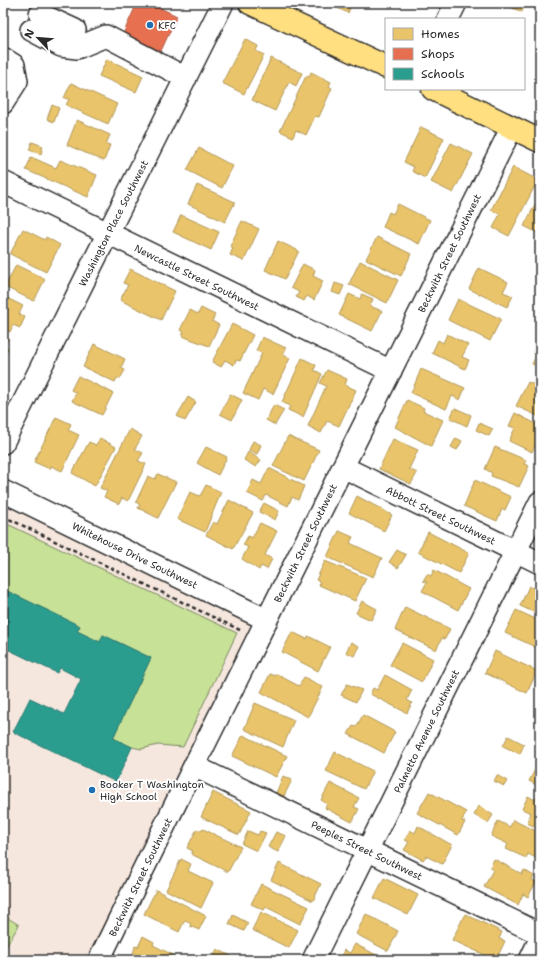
<svg xmlns="http://www.w3.org/2000/svg" width="543" height="963" viewBox="0 0 543 963" font-family="'Shantell Sans',sans-serif">
<rect width="100%" height="100%" fill="#fff"/>
<filter id="ink" filterUnits="userSpaceOnUse"><feTurbulence type="fractalNoise" baseFrequency=".025" numOctaves="2"/><feDisplacementMap in="SourceGraphic" scale="8" xChannelSelector="R" yChannelSelector="G"/><feConvolveMatrix kernelMatrix="1 2 1 2 8 2 1 2 1" color-interpolation-filters="sRGB"/></filter>
<g filter="url(#ink)">
<!-- built -->
<path fill="#f6e7de" d="M 3,491 L 267,620 L 96,960 L 3,960 Z"/>
<!-- green -->
<path fill="#c7e197" stroke="#798661" d="M 3,522 L 237,633 L 183,747 L 158,745 L 141,749 L 132,747 L 113,738 L 151,658 L 103,635 L 100,642 L 77,631 L 80,626 L 3,589 Z
M 3,915 L 19,925 L 4,950 L 3,949 Z"/>
<!-- homes -->
<path fill="#e9c46a" stroke="#b09657" d="M 327,3 L 352,3 L 348,13 Z
M 501,3 L 525,3 L 522,12 Z
M 245,39 L 258,46 L 256,51 L 264,55 L 244,94 L 222,83 Z
M 271,58 L 302,73 L 296,86 L 289,82 L 275,111 L 252,100 Z
M 107,59 L 143,76 L 136,92 L 99,76 Z
M 311,72 L 331,82 L 329,86 L 332,88 L 319,117 L 315,116 L 306,135 L 296,130 L 293,137 L 280,131 L 306,76 L 309,77 Z
M 71,83 L 117,104 L 108,124 L 66,105 L 69,99 L 64,98 Z
M 52,105 L 59,108 L 54,122 L 47,119 Z
M 77,120 L 110,135 L 106,144 L 110,145 L 104,161 L 67,145 Z
M 421,127 L 444,138 L 425,178 L 412,171 L 414,167 L 404,162 Z
M 32,142 L 43,146 L 41,154 L 29,150 Z
M 451,143 L 473,154 L 453,193 L 431,182 Z
M 199,148 L 233,166 L 222,188 L 187,170 Z
M 31,157 L 56,168 L 60,160 L 97,175 L 88,197 L 26,170 Z
M 513,167 L 538,180 L 509,236 L 493,228 L 500,214 L 491,210 Z
M 197,185 L 235,202 L 225,222 L 188,204 Z
M 540,195 L 540,234 L 524,226 Z
M 398,204 L 430,220 L 419,244 L 383,227 L 389,212 L 393,214 Z
M 181,215 L 219,232 L 211,250 L 173,232 Z
M 242,221 L 259,229 L 244,261 L 230,255 L 233,248 L 230,246 Z
M 23,229 L 45,240 L 46,237 L 60,245 L 46,272 L 10,254 Z
M 377,237 L 411,254 L 401,276 L 366,259 Z
M 278,241 L 299,251 L 285,279 L 265,270 Z
M 360,261 L 398,280 L 387,303 L 349,284 Z
M 303,264 L 315,270 L 313,276 L 323,281 L 314,300 L 307,296 L 304,301 L 296,297 L 299,292 L 291,288 Z
M 16,265 L 45,279 L 34,301 L 5,287 Z
M 479,268 L 508,282 L 503,292 L 513,296 L 507,307 L 469,289 Z
M 130,269 L 175,291 L 161,320 L 120,300 L 128,285 L 123,283 Z
M 335,283 L 344,286 L 340,295 L 332,292 Z
M 349,294 L 360,299 L 362,294 L 373,299 L 370,306 L 382,311 L 372,331 L 339,315 Z
M 3,296 L 23,306 L 19,314 L 25,317 L 20,328 L 13,325 L 10,332 L 3,329 Z
M 458,299 L 501,319 L 490,341 L 448,320 Z
M 201,308 L 215,315 L 212,321 L 219,325 L 209,346 L 182,336 L 184,332 L 180,330 L 190,310 L 198,314 Z
M 232,324 L 253,335 L 240,361 L 236,360 L 234,365 L 225,360 L 221,367 L 212,362 Z
M 447,334 L 468,345 L 462,357 L 469,360 L 465,369 L 432,353 L 438,340 L 443,343 Z
M 3,336 L 8,338 L 5,346 L 8,348 L 3,358 Z
M 262,337 L 286,348 L 283,355 L 290,358 L 273,394 L 263,389 L 258,400 L 243,393 L 262,353 L 256,351 Z
M 540,340 L 540,368 L 532,364 L 537,354 L 533,352 Z
M 94,344 L 125,359 L 121,368 L 125,370 L 120,379 L 117,378 L 115,382 L 83,367 Z
M 302,358 L 316,365 L 314,370 L 322,374 L 303,417 L 288,410 L 290,406 L 282,402 Z
M 421,369 L 465,388 L 460,400 L 452,396 L 446,409 L 411,393 Z
M 327,370 L 347,379 L 345,385 L 356,390 L 339,426 L 327,421 L 321,433 L 308,426 L 326,386 L 320,383 Z
M 78,376 L 113,393 L 102,415 L 72,401 L 76,393 L 71,390 Z
M 528,382 L 540,387 L 540,417 L 516,406 Z
M 230,394 L 242,400 L 232,420 L 220,414 Z
M 188,397 L 196,402 L 185,421 L 177,416 Z
M 407,400 L 424,408 L 423,411 L 443,420 L 431,446 L 395,427 Z
M 274,405 L 284,410 L 275,425 L 266,420 Z
M 455,408 L 471,415 L 467,426 L 450,418 Z
M 515,413 L 540,426 L 540,436 L 532,452 L 509,441 L 515,428 L 509,426 Z
M 56,417 L 71,424 L 68,430 L 79,435 L 62,471 L 51,466 L 50,469 L 34,462 Z
M 479,423 L 493,429 L 489,436 L 476,430 Z
M 130,429 L 142,436 L 135,449 L 143,453 L 138,461 L 146,464 L 128,501 L 122,498 L 119,504 L 104,497 L 107,491 L 100,488 Z
M 288,436 L 319,450 L 304,481 L 273,466 Z
M 100,438 L 116,447 L 95,486 L 72,473 L 89,442 L 96,445 Z
M 456,438 L 462,441 L 457,450 L 451,447 Z
M 393,439 L 418,450 L 409,469 L 417,473 L 411,484 L 379,469 Z
M 253,441 L 261,445 L 257,454 L 249,450 Z
M 206,447 L 227,457 L 218,475 L 197,463 Z
M 495,447 L 526,460 L 524,464 L 529,466 L 519,487 L 491,476 L 492,473 L 485,469 Z
M 248,452 L 261,460 L 256,467 L 244,460 Z
M 269,468 L 304,486 L 298,500 L 292,497 L 288,506 L 266,495 L 263,501 L 247,493 L 253,480 L 261,484 Z
M 158,474 L 176,482 L 158,518 L 138,508 L 140,505 L 136,502 L 148,476 L 155,479 Z
M 475,480 L 511,497 L 505,510 L 502,509 L 497,521 L 464,506 Z
M 206,485 L 221,492 L 205,532 L 177,519 L 190,492 L 200,496 Z
M 357,496 L 392,515 L 384,531 L 349,513 Z
M 229,500 L 253,513 L 233,549 L 206,535 L 213,522 L 217,524 Z
M 264,503 L 279,511 L 275,520 L 259,512 Z
M 260,523 L 277,531 L 265,555 L 272,559 L 267,569 L 261,566 L 259,570 L 242,559 L 248,547 L 243,545 L 248,536 L 252,538 Z
M 339,531 L 353,537 L 350,543 L 382,558 L 373,577 L 327,557 Z
M 428,532 L 469,553 L 459,573 L 418,552 Z
M 397,550 L 406,555 L 398,568 L 389,562 Z
M 325,561 L 366,578 L 355,601 L 319,585 L 320,582 L 316,580 Z
M 434,570 L 469,589 L 458,610 L 422,591 L 427,582 L 423,581 L 427,574 L 431,576 Z
M 539,578 L 540,578 L 540,615 L 520,606 L 529,586 L 534,589 Z
M 362,601 L 377,609 L 371,620 L 356,613 Z
M 405,607 L 450,629 L 445,639 L 442,638 L 436,650 L 395,630 Z
M 516,610 L 540,621 L 540,649 L 505,633 Z
M 292,632 L 307,639 L 308,636 L 330,647 L 318,671 L 282,652 Z
M 351,642 L 359,646 L 354,656 L 346,652 Z
M 402,643 L 433,659 L 422,682 L 390,665 Z
M 495,651 L 537,671 L 527,693 L 485,673 Z
M 270,674 L 275,676 L 276,674 L 299,686 L 304,677 L 323,687 L 308,717 L 261,692 Z
M 385,675 L 412,690 L 407,700 L 412,703 L 407,713 L 370,694 L 373,688 L 377,690 Z
M 347,684 L 362,690 L 356,702 L 341,695 Z
M 255,703 L 294,720 L 283,747 L 244,729 Z
M 363,715 L 395,732 L 384,753 L 348,734 L 353,726 L 356,727 Z
M 243,735 L 287,756 L 276,777 L 232,756 Z
M 508,736 L 524,744 L 520,754 L 503,746 Z
M 335,752 L 373,771 L 364,789 L 326,771 Z
M 540,760 L 540,787 L 529,781 Z
M 497,775 L 507,781 L 504,786 L 494,781 Z
M 283,776 L 292,780 L 284,796 L 276,793 Z
M 330,783 L 359,798 L 354,807 L 359,809 L 352,822 L 325,808 L 327,804 L 321,800 Z
M 213,792 L 251,811 L 239,835 L 201,817 Z
M 429,792 L 466,812 L 462,821 L 465,822 L 458,835 L 417,813 Z
M 528,796 L 535,800 L 537,796 L 540,797 L 540,829 L 527,823 L 531,813 L 522,809 Z
M 479,806 L 493,815 L 488,823 L 474,815 Z
M 513,820 L 540,833 L 540,860 L 528,854 L 526,858 L 506,849 L 508,844 L 491,836 L 498,821 L 510,827 Z
M 418,826 L 452,845 L 442,864 L 426,856 L 423,860 L 404,850 L 409,842 L 405,840 L 410,830 L 415,833 Z
M 197,829 L 201,831 L 203,829 L 241,847 L 228,872 L 191,854 L 193,851 L 187,848 Z
M 248,831 L 258,835 L 260,831 L 266,833 L 257,851 L 242,844 Z
M 276,832 L 286,836 L 278,852 L 268,847 Z
M 181,859 L 191,864 L 188,871 L 213,883 L 201,908 L 166,890 Z
M 494,859 L 522,874 L 524,870 L 534,876 L 532,880 L 536,882 L 528,897 L 523,894 L 518,905 L 484,887 L 493,870 L 490,868 Z
M 279,863 L 321,884 L 313,901 L 271,880 Z
M 384,878 L 418,895 L 408,915 L 374,898 Z
M 261,884 L 309,907 L 300,924 L 266,907 L 264,910 L 251,904 Z
M 156,890 L 206,916 L 199,930 L 190,926 L 191,924 L 185,920 L 179,932 L 144,914 Z
M 261,912 L 298,930 L 289,948 L 252,930 Z
M 366,914 L 398,931 L 388,951 L 356,934 Z
M 465,914 L 502,932 L 499,939 L 505,941 L 496,960 L 452,940 Z
M 233,915 L 248,923 L 244,931 L 229,924 Z
M 143,936 L 154,942 L 153,945 L 173,955 L 171,960 L 132,959 L 135,946 L 138,947 Z
M 355,944 L 386,960 L 339,960 L 344,950 L 350,953 Z
M 217,949 L 231,956 L 229,960 L 220,960 L 213,957 Z"/>
<!-- shops -->
<path fill="#e76f51" stroke="#af5b46" d="M 137,3 L 150,3 L 177,16 L 161,51 L 123,34 Z"/>
<!-- schools -->
<path fill="#2a9d8f" stroke="#2a7b71" d="M 3,589 L 80,626 L 77,631 L 100,642 L 103,635 L 151,658 L 113,738 L 132,747 L 116,782 L 13,732 L 30,698 L 64,714 L 81,679 L 60,668 L 57,673 L 3,647 Z"/>
<g fill="none" stroke-linecap="round" stroke-linejoin="round">
<!-- minor casing -->
<g stroke="#2b2b2b" stroke-width="24">
<path id="minor" d="M 40,14 L 75,30
M 448,19 L 456,3
M 31,30 L 61,46 L 77,48 L 106,36 L 186,78
M 3,58 L 14,65 L 17,81 L 3,103
M 3,182 L 391,371
M 3,443 L 223,3
M 343,467 L 540,563
M 3,491 L 267,620
M 194,766 L 540,934
M 99,960 L 194,766 L 512,127
M 313,960 L 540,502
M 530,960 L 540,939"/>
</g>
<!-- major casing -->
<g stroke="#2b2b2b" stroke-width="25">
<path id="major" d="M 250,3 L 386,67
M 433,89 L 540,141"/>
</g>
<!-- path -->
<path stroke="#2b2b2b" stroke-width="2.5" stroke-dasharray="4 3" stroke-linecap="butt" d="M 3,516 L 240,630"/>
<!-- minor -->
<use href="#minor" stroke="#fff" stroke-width="21"/>
<!-- major -->
<use href="#major" stroke="#ffdf80" stroke-width="22"/>
</g>
</g>
<!-- markers -->
<g fill="#1f6fb2" stroke="#fff" stroke-width="1.5">
<circle cx="150" cy="25" r="4"/>
<circle cx="92" cy="790" r="4"/>
</g>
<g text-anchor="middle" stroke-width="4" stroke-linejoin="round" paint-order="stroke">
<!-- poi labels -->
<g font-size="10" fill="#2b2b2b" stroke="#fff" text-anchor="start">
<text x="158" y="29">KFC</text>
<text x="100" y="788">Booker T Washington<tspan x="100" dy="12">High School</tspan></text>
</g>
<!-- street labels -->
<g font-size="10" fill="#2b2b2b" stroke="#fff">
<text transform="translate(113 223) rotate(-63)" y="4">Washington Place Southwest</text>
<text transform="translate(449 253) rotate(-64)" y="4">Beckwith Street Southwest</text>
<text transform="translate(197 277) rotate(26)" y="4">Newcastle Street Southwest</text>
<text transform="translate(441 515) rotate(26)" y="4">Abbott Street Southwest</text>
<text transform="translate(305 543) rotate(-64)" y="4">Beckwith Street Southwest</text>
<text transform="translate(135 555) rotate(26)" y="4">Whitehouse Drive Southwest</text>
<text transform="translate(426 731) rotate(-64)" y="4">Palmetto Avenue Southwest</text>
<text transform="translate(367 850) rotate(26)" y="4">Peeples Street Southwest</text>
<text transform="translate(140 877) rotate(-64)" y="4">Beckwith Street Southwest</text>
</g>
</g>
<!-- margin -->
<rect width="543" height="963" fill="none" stroke="#fff" stroke-width="16"/>
<rect x="8" y="8" width="527" height="947" fill="none" stroke="#2b2b2b" stroke-width="1.5" filter="url(#ink)"/>
<!-- legend -->
<rect x="385" y="18" width="140" height="72" fill="#ffffff" stroke="#aaaaaa"/>
<rect x="393" y="28" width="20" height="12" fill="#e9c46a" stroke="#aaaaaa"/>
<text x="421" y="38" font-size="12" fill="#2b2b2b">Homes</text>
<rect x="393" y="48" width="20" height="12" fill="#e76f51" stroke="#aaaaaa"/>
<text x="421" y="58" font-size="12" fill="#2b2b2b">Shops</text>
<rect x="393" y="68" width="20" height="12" fill="#2a9d8f" stroke="#aaaaaa"/>
<text x="421" y="78" font-size="12" fill="#2b2b2b">Schools</text>
<!-- north arrow -->
<g transform="translate(38 38) rotate(296)" stroke="#ffffff" stroke-width="3" paint-order="stroke">
<path d="M0-3L7 15L0 10L-7 15Z" fill="#2b2b2b"/>
<text y="-6" font-size="11" font-weight="bold" text-anchor="middle" fill="#2b2b2b">N</text>
</g>
</svg>
